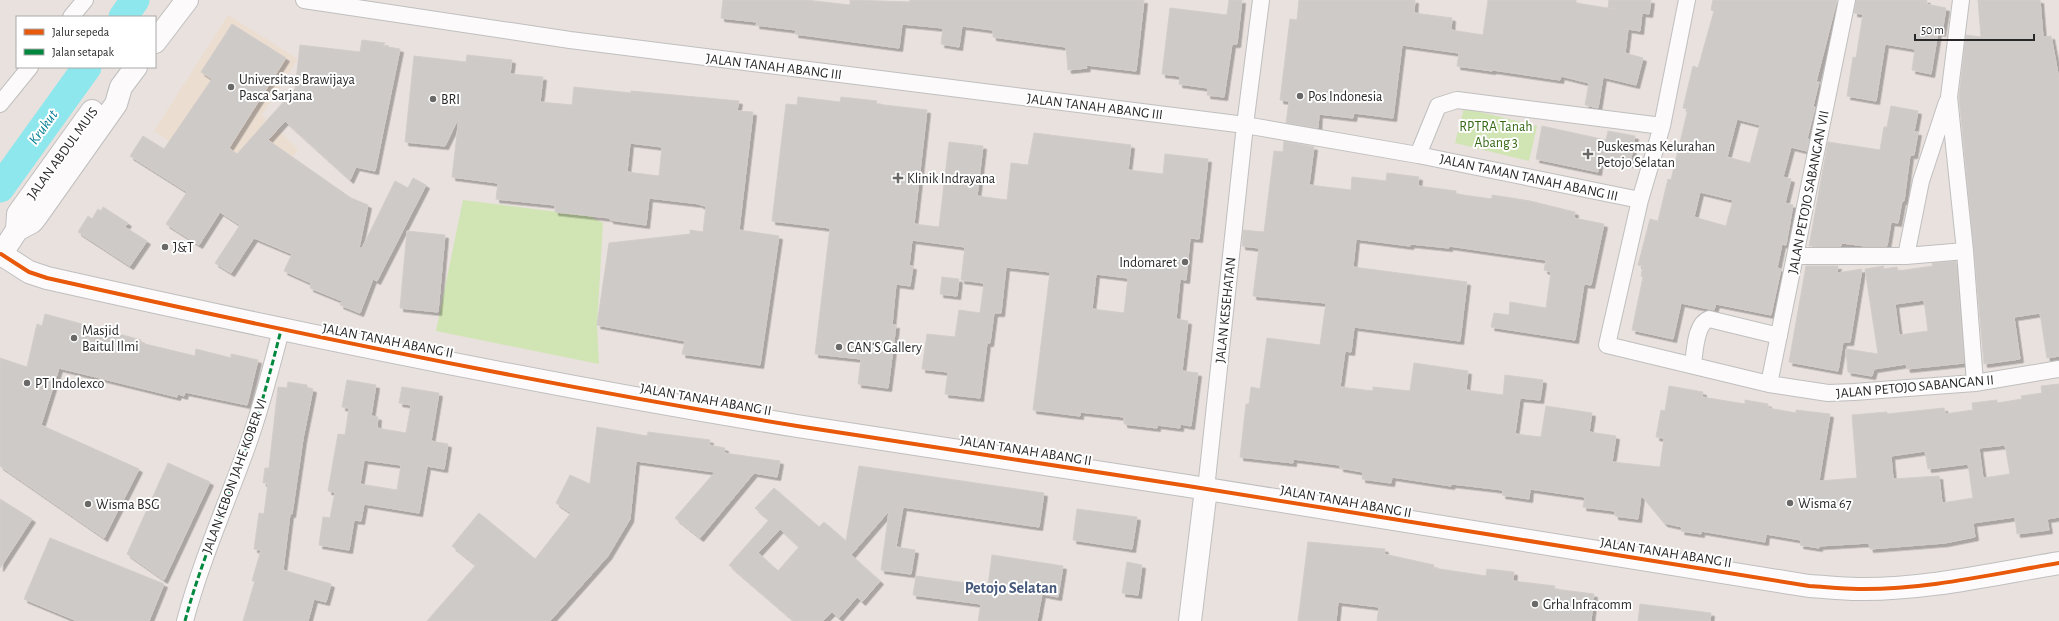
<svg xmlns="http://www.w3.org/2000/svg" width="2059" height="621" viewBox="0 0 2059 621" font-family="'Alegreya Sans',sans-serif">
<defs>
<filter id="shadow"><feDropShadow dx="3.5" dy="3.5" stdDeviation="0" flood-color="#0004"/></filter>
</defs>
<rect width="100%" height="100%" fill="#e8e1dd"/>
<!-- education -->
<path fill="#ecddd1" d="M 228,15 L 298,59 L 262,115 L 298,149 L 263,203 L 154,131 Z"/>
<!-- green -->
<path fill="#d1e4b4" d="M 1464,108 L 1537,126 L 1529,161 L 1455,143 Z
M 463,200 L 590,216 L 603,223 L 597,325 L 599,364 L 436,331 Z"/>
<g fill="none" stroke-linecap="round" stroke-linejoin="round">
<!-- river -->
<path stroke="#8de7ed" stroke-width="29" d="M 123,17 L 135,0
M 0,188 L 87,67"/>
</g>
<!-- building -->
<path fill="#cecac7" stroke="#d3cdca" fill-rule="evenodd" filter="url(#shadow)" d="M 723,0 L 806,0 L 850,5 L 850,0 L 910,2 L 910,0 L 1144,0 L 1136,71 L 1086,65 L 1087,68 L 1068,70 L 1066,47 L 993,37 L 993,30 L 962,26 L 959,47 L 941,44 L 943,28 L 902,24 L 899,48 L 795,34 L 796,30 L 756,25 L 757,22 L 721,18 Z
M 1229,0 L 1242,0 L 1237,44 L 1232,44 L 1224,97 L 1207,95 L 1208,88 L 1179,84 L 1180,76 L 1162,74 L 1170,8 L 1227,15 Z
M 1299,0 L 1415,0 L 1414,13 L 1452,18 L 1451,30 L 1483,35 L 1488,0 L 1576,0 L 1576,3 L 1620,10 L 1608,8 L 1609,0 L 1651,0 L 1649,14 L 1642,13 L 1640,31 L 1628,29 L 1625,53 L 1643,58 L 1636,85 L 1603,77 L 1598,108 L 1585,105 L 1589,83 L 1561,76 L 1560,80 L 1493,70 L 1492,71 L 1457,66 L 1459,53 L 1402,45 L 1393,118 L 1354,113 L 1353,118 L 1319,114 L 1318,128 L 1286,123 L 1289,101 L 1280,100 L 1290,19 L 1297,20 Z
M 1713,0 L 1837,0 L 1816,82 L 1819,82 L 1813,106 L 1815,107 L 1807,139 L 1809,139 L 1807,151 L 1791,147 L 1783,177 L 1791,179 L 1785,203 L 1793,205 L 1786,245 L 1782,244 L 1777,268 L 1781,269 L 1771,315 L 1716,304 L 1714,310 L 1681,303 L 1673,339 L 1632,330 L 1643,277 L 1641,276 L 1643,266 L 1638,265 L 1650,219 L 1658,221 L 1668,179 L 1671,180 L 1688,109 L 1683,108 L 1693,66 L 1698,68 L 1714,11 L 1711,10 ZM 1737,119 L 1760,125 L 1750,163 L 1727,157 ZM 1700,192 L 1733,200 L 1726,226 L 1694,217 Z
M 1856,0 L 1927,0 L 1926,4 L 1946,8 L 1942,33 L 1938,32 L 1931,74 L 1912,70 L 1915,49 L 1885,44 L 1876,101 L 1847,96 L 1853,57 L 1856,58 L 1863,14 L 1854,13 Z
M 1978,0 L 2040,0 L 2043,37 L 2051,36 L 2059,79 L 2059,356 L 2047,358 L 2040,313 L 2014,317 L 2020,359 L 1984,364 L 1974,250 L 1959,97 L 1966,35 L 1981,37 Z
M 232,24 L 286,58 L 229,148 L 237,154 L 295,89 L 300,45 L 360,52 L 362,40 L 385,43 L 383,46 L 400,49 L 375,171 L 356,167 L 350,180 L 285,121 L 268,140 L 351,198 L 368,205 L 359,248 L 362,248 L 395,181 L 408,188 L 413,178 L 426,185 L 377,281 L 373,279 L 360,313 L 340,305 L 342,301 L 310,288 L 311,283 L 284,271 L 292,254 L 254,238 L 231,273 L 215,263 L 240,225 L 220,212 L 199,245 L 166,224 L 187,192 L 130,156 L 143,136 L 164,149 L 212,79 L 201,72 Z
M 467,55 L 512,60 L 510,74 L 543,77 L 540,102 L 572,105 L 574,87 L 631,93 L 631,91 L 739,101 L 737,111 L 753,112 L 739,230 L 779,236 L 760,365 L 682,354 L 685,341 L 597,325 L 609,243 L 690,234 L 690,230 L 703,232 L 706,206 L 700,205 L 700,204 L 649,198 L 646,225 L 610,220 L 610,218 L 555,212 L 555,205 L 496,199 L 498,183 L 452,177 L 459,117 L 445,146 L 405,142 L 414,56 L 466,62 ZM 630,143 L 662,147 L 659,176 L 627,172 Z
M 798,97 L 840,102 L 841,97 L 877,101 L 876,104 L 927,110 L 914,224 L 939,227 L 949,142 L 983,146 L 977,196 L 1007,200 L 1011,163 L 1028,165 L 1034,133 L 1131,145 L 1128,170 L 1163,174 L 1165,154 L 1208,159 L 1199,239 L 1190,238 L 1186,280 L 1180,279 L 1176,319 L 1188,321 L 1182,371 L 1198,373 L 1191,426 L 1180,424 L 1180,428 L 1157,425 L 1157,428 L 1124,424 L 1124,417 L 1080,412 L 1080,416 L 1033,410 L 1050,272 L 1006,267 L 1001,313 L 994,313 L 990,343 L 987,343 L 980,398 L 945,394 L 948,372 L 922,369 L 927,334 L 955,337 L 959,310 L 980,313 L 984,283 L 961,280 L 965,247 L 912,240 L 909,266 L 913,266 L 910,286 L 896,284 L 892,325 L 896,325 L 888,388 L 858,384 L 861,359 L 815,354 L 830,228 L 772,221 L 786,104 L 797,105 ZM 1096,274 L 1128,278 L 1124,313 L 1092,309 Z
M 1891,106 L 1918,111 L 1914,132 L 1918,132 L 1914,155 L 1910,155 L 1904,201 L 1902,201 L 1898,223 L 1891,222 L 1887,246 L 1865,246 L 1842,243 L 1841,246 L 1809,246 L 1828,142 L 1880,150 L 1884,127 L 1887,127 Z
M 1542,126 L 1606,140 L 1608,131 L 1635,136 L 1630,164 L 1600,159 L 1598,172 L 1536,159 Z
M 1284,141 L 1314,147 L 1309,185 L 1351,190 L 1352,177 L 1386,181 L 1387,173 L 1419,177 L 1418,186 L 1456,191 L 1456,194 L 1492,199 L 1492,195 L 1530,201 L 1575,212 L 1574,218 L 1604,224 L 1591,285 L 1584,284 L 1575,340 L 1491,327 L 1494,313 L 1509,315 L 1510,302 L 1546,308 L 1551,272 L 1544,270 L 1546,260 L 1449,246 L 1449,248 L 1411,244 L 1410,246 L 1356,239 L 1353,267 L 1467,282 L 1460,341 L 1354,327 L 1351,352 L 1345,351 L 1340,387 L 1373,391 L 1373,387 L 1410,391 L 1414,363 L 1468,371 L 1466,390 L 1503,395 L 1505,375 L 1543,380 L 1540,400 L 1520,398 L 1515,434 L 1541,437 L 1546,406 L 1592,413 L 1589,432 L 1616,436 L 1612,462 L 1660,467 L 1664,438 L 1656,437 L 1661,410 L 1665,411 L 1669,386 L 1703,392 L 1702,397 L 1745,404 L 1745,400 L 1768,404 L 1768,408 L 1796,413 L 1796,410 L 1830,414 L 1819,481 L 1857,478 L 1852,415 L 1887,412 L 1887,414 L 1944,408 L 1945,414 L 1973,410 L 1972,403 L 1997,400 L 1997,403 L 2022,399 L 2021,396 L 2042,393 L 2041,386 L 2059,384 L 2059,517 L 2047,519 L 2049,530 L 2017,534 L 2015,517 L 1973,523 L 1975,537 L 1945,543 L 1870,549 L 1869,543 L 1819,546 L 1819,548 L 1800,545 L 1801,540 L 1766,534 L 1765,542 L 1701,531 L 1701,534 L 1681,531 L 1682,527 L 1664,523 L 1641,495 L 1638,519 L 1615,516 L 1615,511 L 1583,507 L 1585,497 L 1530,489 L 1529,499 L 1502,495 L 1503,490 L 1452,484 L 1451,486 L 1392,477 L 1391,483 L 1362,479 L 1363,472 L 1340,468 L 1340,465 L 1293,459 L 1293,463 L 1240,457 L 1246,404 L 1249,404 L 1251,387 L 1260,389 L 1267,338 L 1320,345 L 1326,303 L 1253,296 L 1259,248 L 1242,246 L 1243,230 L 1264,232 L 1274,151 L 1283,152 ZM 2005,445 L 2010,474 L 1983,478 L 1979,448 ZM 1925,451 L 1928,469 L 1968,464 L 1973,498 L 1942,503 L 1939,476 L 1893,479 L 1891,456 Z
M 103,207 L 128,223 L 125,227 L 147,241 L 130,266 L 78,232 L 88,216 L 92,219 L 98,209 L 101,211 Z
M 407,231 L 445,235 L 438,312 L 400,308 Z
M 1956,261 L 1964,363 L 1907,369 L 1906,364 L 1874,369 L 1872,376 L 1848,372 L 1846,349 L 1878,354 L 1865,269 L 1884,266 L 1883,269 L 1897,267 L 1898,271 L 1933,266 L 1932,263 ZM 1924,300 L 1928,331 L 1899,335 L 1895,304 Z
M 1806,266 L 1838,266 L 1837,273 L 1862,269 L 1850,342 L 1843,342 L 1838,371 L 1789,362 Z
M 942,277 L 959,279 L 957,296 L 940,294 Z
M 45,314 L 141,340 L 141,343 L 195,356 L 196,349 L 231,358 L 231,354 L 258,360 L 247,405 L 185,392 L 184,396 L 178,394 L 177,397 L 59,368 L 41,425 L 139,469 L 104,538 L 0,466 L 0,358 L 27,367 L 37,324 L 42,326 Z
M 347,380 L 376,385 L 371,416 L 378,417 L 377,428 L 406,433 L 411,405 L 399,403 L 402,387 L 439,393 L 431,441 L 448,444 L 444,469 L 427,466 L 419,513 L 364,504 L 361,521 L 354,520 L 349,550 L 319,545 L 323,517 L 330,518 L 335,492 L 328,491 L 338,434 L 345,435 L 349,408 L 342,407 ZM 364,460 L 401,465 L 397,490 L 360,484 Z
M 288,382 L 307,385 L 307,388 L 313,389 L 303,439 L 292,514 L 290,514 L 283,570 L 331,584 L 326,602 L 314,599 L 308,621 L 243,621 L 255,581 L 252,581 L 261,550 L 254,549 L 259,513 L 264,514 L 268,483 L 263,483 L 265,468 L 269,468 L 278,387 L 287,388 Z
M 597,427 L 647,436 L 648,432 L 710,440 L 709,445 L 725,448 L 724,453 L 780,461 L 777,477 L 754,473 L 700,538 L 675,518 L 715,472 L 636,461 L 630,519 L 608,556 L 550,621 L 427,621 L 476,565 L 452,546 L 479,513 L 535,559 L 571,513 L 556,503 L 570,475 L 590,484 Z
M 168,463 L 210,482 L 164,580 L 127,554 Z
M 859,466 L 1044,493 L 1039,527 L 903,507 L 896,547 L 915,550 L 911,574 L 881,570 L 889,511 L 851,555 L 880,581 L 862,602 L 857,597 L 839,618 L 832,612 L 823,621 L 794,621 L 729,565 L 769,520 L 755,508 L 774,488 L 819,527 L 824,522 L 846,541 ZM 780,529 L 799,547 L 778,571 L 758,553 Z
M 0,499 L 32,519 L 0,568 Z
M 1077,509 L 1137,517 L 1132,549 L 1073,540 Z
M 50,538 L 164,584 L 149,621 L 77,621 L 24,599 Z
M 1308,542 L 1385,549 L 1384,554 L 1434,565 L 1433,568 L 1486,576 L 1487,569 L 1514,572 L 1513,581 L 1555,586 L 1554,589 L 1594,594 L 1591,621 L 1377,621 L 1379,607 L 1338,602 L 1336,621 L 1298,621 Z
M 992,555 L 1063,566 L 1058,597 L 1042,594 L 1037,621 L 978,621 L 981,604 L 913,595 L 916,576 L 988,586 Z
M 1127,562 L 1142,565 L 1138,595 L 1122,593 Z
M 1640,604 L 1711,613 L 1710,621 L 1638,621 Z"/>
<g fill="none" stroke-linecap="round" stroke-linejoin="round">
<!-- street casing -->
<g stroke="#c0bfbf" stroke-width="18">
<path id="street" d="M 304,0 L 570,40 L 1245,125 L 1418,155 L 1640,200
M 1687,0 L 1662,126 L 1640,200 L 1607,345 L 1769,384 L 1828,393 L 1854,392 L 1975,383 L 2059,369
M 1961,0 L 1949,97 L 1965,251 L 1975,383
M 71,17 L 85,0
M 0,104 L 30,67
M 1418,155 L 1438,106 L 1457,100 L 1662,126
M 1795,256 L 1906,256 L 1965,251
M 1906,256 L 1921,181 L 1947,102
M 1693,364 C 1695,352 1695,324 1709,319 L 1779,336
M 1769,384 L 1847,0
M 1206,489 L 1245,125 L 1261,0
M 185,621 C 201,561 226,505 247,447 C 261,409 271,369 281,330"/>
</g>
<!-- secondary casing -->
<g stroke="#c0bfbf" stroke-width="24">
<path id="secondary" d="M 155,42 L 187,0
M 17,230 L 18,214 L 92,111
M 1,254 L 29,272 L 47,278 C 296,334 546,385 797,426 C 927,447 1058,465 1188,486 C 1395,519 1602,553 1809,586 C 1826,587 1842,589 1858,589 C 1925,590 1993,574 2059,563
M 0,256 L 17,230 L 32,222 L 36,217 L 116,104 L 121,87 L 136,67
M 1190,621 L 1206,489"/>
</g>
<!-- street -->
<use href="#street" stroke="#fcfafa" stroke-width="16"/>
<!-- secondary -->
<use href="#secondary" stroke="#fcfafa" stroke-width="22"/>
<!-- quiet -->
<path stroke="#00873e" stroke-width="3" stroke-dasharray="6 3" stroke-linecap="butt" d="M 185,621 C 201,561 226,505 247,447 C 261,409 271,369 281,330"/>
<!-- cycleway casing -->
<g stroke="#fff" stroke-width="6">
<path id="cycleway" d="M 1,254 L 29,272 L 47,278 C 296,334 546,385 797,426 C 927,447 1058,465 1188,486 C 1395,519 1602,553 1809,586 C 1826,587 1842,589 1858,589 C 1925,590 1993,574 2059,563"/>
</g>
<!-- cycleway -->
<use href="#cycleway" stroke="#e8590c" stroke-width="4"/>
</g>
<!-- markers -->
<g fill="#6b6967" stroke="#fff" stroke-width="1.5">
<circle cx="231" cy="87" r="4"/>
<circle cx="1300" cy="96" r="4"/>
<circle cx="433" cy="99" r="4"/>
<path d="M1586 148h4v4h4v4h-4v4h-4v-4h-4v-4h4z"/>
<path d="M896 172h4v4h4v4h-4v4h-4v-4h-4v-4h4z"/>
<circle cx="165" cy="247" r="4"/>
<circle cx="1185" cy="262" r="4"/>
<circle cx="74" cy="338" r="4"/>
<circle cx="839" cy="347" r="4"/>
<circle cx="27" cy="383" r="4"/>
<circle cx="1790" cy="503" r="4"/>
<circle cx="88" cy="504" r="4"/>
<circle cx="1535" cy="604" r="4"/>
</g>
<g text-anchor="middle" stroke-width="4" stroke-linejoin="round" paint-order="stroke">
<!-- street labels -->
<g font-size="14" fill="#282828" stroke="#fff">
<text transform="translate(774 66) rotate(7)" y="5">JALAN TANAH ABANG III</text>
<text transform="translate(1095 106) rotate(7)" y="5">JALAN TANAH ABANG III</text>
<text transform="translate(62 153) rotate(-54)" y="5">JALAN ABDUL MUIS</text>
<text transform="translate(1529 177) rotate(12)" y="5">JALAN TAMAN TANAH ABANG III</text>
<text transform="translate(1808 192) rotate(-79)" y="5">JALAN PETOJO SABANGAN VII</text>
<text transform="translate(1225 310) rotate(-84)" y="5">JALAN KESEHATAN</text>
<text transform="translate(388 340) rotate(11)" y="5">JALAN TANAH ABANG II</text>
<text transform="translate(1915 386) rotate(-5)" y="5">JALAN PETOJO SABANGAN II</text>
<text transform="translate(706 399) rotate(10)" y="5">JALAN TANAH ABANG II</text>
<text transform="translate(1026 450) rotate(9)" y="5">JALAN TANAH ABANG II</text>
<text transform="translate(234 476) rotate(-70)" y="5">JALAN KEBON JAHE KOBER VI</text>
<text transform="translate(1346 501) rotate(10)" y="5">JALAN TANAH ABANG II</text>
<text transform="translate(1666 552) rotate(9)" y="5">JALAN TANAH ABANG II</text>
</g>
<!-- poi labels -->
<g font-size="14" fill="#282828" stroke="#fff" text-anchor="start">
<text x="239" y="84">Universitas Brawijaya<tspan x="239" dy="16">Pasca Sarjana</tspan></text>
<text x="1308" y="101">Pos Indonesia</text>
<text x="441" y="104">BRI</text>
<text x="1597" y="151">Puskesmas Kelurahan<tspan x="1597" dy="16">Petojo Selatan</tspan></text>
<text x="907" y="183">Klinik Indrayana</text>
<text x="173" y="252">J&amp;T</text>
<text x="1177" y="267" text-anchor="end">Indomaret</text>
<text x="82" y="335">Masjid<tspan x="82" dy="16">Baitul Ilmi</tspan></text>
<text x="847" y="352">CAN'S Gallery</text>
<text x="35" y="388">PT Indolexco</text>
<text x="1798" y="508">Wisma 67</text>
<text x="96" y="509">Wisma BSG</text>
<text x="1543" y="609">Grha Infracomm</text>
</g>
<!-- park labels -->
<g font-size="14" fill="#366816" stroke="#fff">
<text x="1496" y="131">RPTRA Tanah<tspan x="1496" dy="16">Abang 3</tspan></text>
</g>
<!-- water labels -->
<g font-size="15" font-style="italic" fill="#088197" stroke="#fff">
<text transform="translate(43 127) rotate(-54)" y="5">Krukut</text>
</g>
<!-- quarter labels -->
<g font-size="16" font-weight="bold" fill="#475a7b" stroke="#fff">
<text x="1011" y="593">Petojo Selatan</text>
</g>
</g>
<!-- legend -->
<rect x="16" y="16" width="140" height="52" fill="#ffffff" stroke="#a9a9a9"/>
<rect x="24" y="29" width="20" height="6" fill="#e8590c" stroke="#a9a9a9"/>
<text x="52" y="36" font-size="12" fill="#282828">Jalur sepeda</text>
<rect x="24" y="49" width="20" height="6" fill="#00873e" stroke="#a9a9a9"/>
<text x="52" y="56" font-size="12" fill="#282828">Jalan setapak</text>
<!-- scale -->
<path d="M1915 34v6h119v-6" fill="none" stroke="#282828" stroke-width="2"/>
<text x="1921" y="34" font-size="12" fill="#282828" stroke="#ffffff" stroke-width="3" paint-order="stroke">50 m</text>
</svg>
